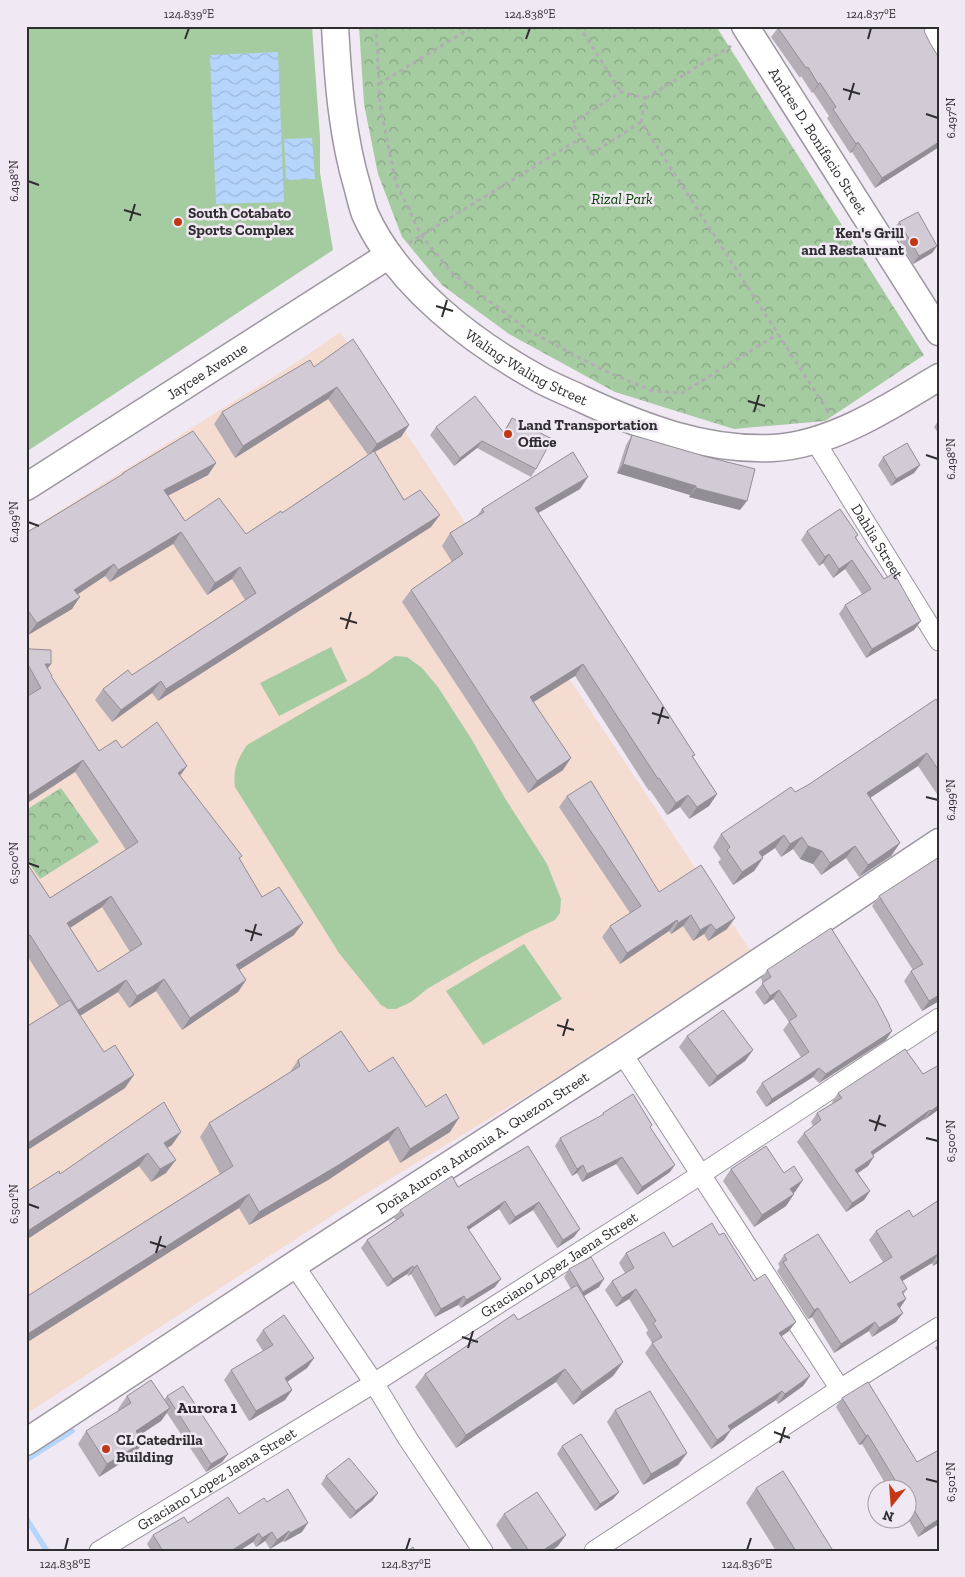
<svg xmlns="http://www.w3.org/2000/svg" width="965" height="1577" viewBox="0 0 965 1577" font-family="'Zilla Slab',serif">
<defs>
<pattern id="park-crowns" width="20" height="18" patternUnits="userSpaceOnUse" patternTransform="scale(1.25)"><rect width="20" height="18" fill="#a5cba1"/><path d="M2 6a3 3 0 1 1 6 0M12 15a3 3 0 1 1 6 0" fill="none" stroke="#87a584"/></pattern>
<pattern id="water-waves" width="16" height="10" patternUnits="userSpaceOnUse" patternTransform="scale(1.25)"><rect width="16" height="10" fill="#b6d5fd"/><path d="M0 5q4-4 8 0t8 0" fill="none" stroke="#9db7d9"/></pattern>
</defs>
<rect width="100%" height="100%" fill="#f0e8f3"/>
<!-- education -->
<path fill="#f4dcd1" d="M 340,332 L 466,524 L 750,950 L 556,1078 L 362,1196 L 26,1414 L 26,532 L 300,360 Z"/>
<!-- grass -->
<path fill="#a5cba1" d="M 26,26 L 312,26 L 320,138 L 320,173 L 333,250 L 26,452 Z
M 331,647 L 347,681 L 279,716 L 260,683 Z
M 395,656 L 407,657 L 422,668 L 438,687 L 472,740 L 506,800 L 537,848 L 547,864 L 561,899 L 560,913 L 555,920 L 527,933 L 480,958 L 427,989 L 411,1002 L 396,1009 L 388,1009 L 381,1005 L 339,953 L 235,787 C 233,769 237,760 247,745 L 368,675 Z
M 524,944 L 562,999 L 483,1045 L 446,991 Z"/>
<!-- park -->
<path fill="url(#park-crowns)" d="M 359,26 L 716,26 L 924,355 L 825,421 L 734,429 L 615,392 L 509,334 L 442,285 L 402,237 L 378,174 L 364,104 Z
M 61,788 L 99,842 L 40,879 L 26,859 L 26,810 Z"/>
<!-- water -->
<path fill="url(#water-waves)" d="M 278,52 L 284,202 L 216,204 L 210,55 Z
M 312,138 L 315,179 L 286,180 L 284,139 Z"/>
<g fill="none" stroke-linecap="round" stroke-linejoin="round">
<!-- stream -->
<path stroke="#b6d5fd" stroke-width="5.5" d="M 26,1460 L 72,1431
M 26,1518 L 47,1551"/>
<!-- street casing -->
<g stroke="#9d95a0" stroke-width="21">
<g id="street">
<path d="M 924,26 L 939,48"/>
<path id="s1" d="M 815,441 L 939,641"/>
<path d="M 622,1053 L 840,1389"/>
<path d="M 294,1265 L 374,1383 L 408,1439 L 483,1551"/>
<path id="s2" d="M 99,1551 L 374,1383 L 700,1175 L 939,1018"/>
<path d="M 594,1551 L 840,1389 L 939,1327"/>
</g>
</g>
<!-- secondary casing -->
<g stroke="#9d95a0" stroke-width="29">
<g id="secondary">
<path id="s3" d="M 335,26 C 338,81 342,136 358,189 C 360,197 362,206 365,214 C 397,285 472,342 539,379 C 552,386 567,392 582,399 C 642,427 705,451 773,448 C 831,445 890,407 939,377"/>
<path id="s4" d="M 745,26 L 939,332"/>
<path id="s5" d="M 26,487 L 389,255"/>
<path id="s6" d="M 26,1442 L 294,1265 L 622,1053 L 939,842"/>
</g>
</g>
<!-- path -->
<path stroke="#b2acb4" stroke-width="3" stroke-dasharray="4 4" stroke-linecap="butt" d="M 376,26 L 380,106 L 396,183 L 421,235 L 451,272 L 529,331 L 605,371 L 653,391 L 682,393 L 778,334
M 579,26 L 621,92
M 379,84 L 474,26
M 646,98 L 731,46
M 641,122 L 592,154 L 572,123 L 621,92 L 646,98 L 641,122 L 829,413
M 409,243 L 581,138"/>
<!-- street -->
<use href="#street" stroke="#fff" stroke-width="19"/>
<!-- secondary -->
<use href="#secondary" stroke="#fff" stroke-width="26"/>
</g>
<!-- wall -->
<path fill="#b5aeb7" fill-rule="evenodd" d="M 778,28 L 925,30 L 924,32 L 930,43 L 939,58 L 939,147 L 875,188 L 852,152 L 850,153 L 827,118 L 829,116 L 813,92 L 812,93 L 801,76 L 800,78 L 771,37 Z
M 899,222 L 937,246 L 932,253 L 913,264 L 893,230 Z
M 314,367 L 409,425 L 401,437 L 375,452 L 404,500 L 431,527 L 158,701 L 152,693 L 112,722 L 95,700 L 103,689 L 132,675 L 245,600 L 232,579 L 207,595 L 173,544 L 110,582 L 105,576 L 78,594 L 72,609 L 28,635 L 26,632 L 26,533 L 120,476 L 123,473 L 216,463 L 208,475 L 168,495 L 185,521 L 246,534 L 282,513 L 368,455 L 328,399 L 235,458 L 214,424 L 222,412 Z
M 512,418 L 536,469 L 531,477 L 477,448 L 454,466 L 430,435 L 436,427 L 503,432 Z
M 939,420 L 939,434 L 934,427 Z
M 632,435 L 704,456 L 740,510 L 689,497 L 690,495 L 617,473 L 626,445 Z
M 883,457 L 920,465 L 914,473 L 891,486 L 878,465 Z
M 580,489 L 538,513 L 695,755 L 693,757 L 717,794 L 709,806 L 689,819 L 680,807 L 667,815 L 650,790 L 649,791 L 575,676 L 534,702 L 563,770 L 528,793 L 402,602 L 411,590 L 452,562 L 442,546 L 450,533 L 477,516 L 482,509 Z
M 807,531 L 858,535 L 856,538 L 884,579 L 921,621 L 914,630 L 866,658 L 839,614 L 845,605 L 862,594 L 845,569 L 833,578 L 823,563 L 819,566 L 801,540 Z
M 26,646 L 48,668 L 51,677 L 99,751 L 122,748 L 187,766 L 180,776 L 240,860 L 262,897 L 294,935 L 239,970 L 246,980 L 238,992 L 182,1030 L 156,991 L 129,1008 L 118,992 L 80,1016 L 125,1088 L 26,1151 L 26,1027 L 59,1006 L 26,954 L 26,862 L 50,898 L 126,850 L 75,772 L 26,689 ZM 102,907 L 130,952 L 98,972 L 70,928 Z
M 939,703 L 939,797 L 918,766 L 870,798 L 900,843 L 891,856 L 859,877 L 846,858 L 821,875 L 813,864 L 800,859 L 793,849 L 781,857 L 775,848 L 762,857 L 763,858 L 754,871 L 733,885 L 718,862 L 721,859 L 713,847 L 721,834 L 808,785 Z
M 567,796 L 659,892 L 727,929 L 708,941 L 704,934 L 693,941 L 683,926 L 671,934 L 669,931 L 620,964 L 602,937 L 610,926 L 630,913 L 559,807 Z
M 939,857 L 939,1001 L 922,1011 L 904,981 L 911,971 L 913,970 L 872,906 L 879,896 Z
M 767,970 L 889,1027 L 886,1040 L 819,1083 L 813,1077 L 766,1107 L 756,1092 L 762,1083 L 801,1057 L 783,1030 L 789,1022 L 773,999 L 764,1005 L 755,992 L 763,983 L 761,979 Z
M 687,1036 L 753,1050 L 745,1061 L 709,1087 L 679,1047 Z
M 298,1060 L 369,1072 L 426,1107 L 450,1132 L 400,1163 L 388,1140 L 328,1180 L 249,1225 L 239,1208 L 26,1343 L 26,1297 L 220,1174 L 200,1137 L 209,1123 L 290,1072 Z
M 939,1065 L 939,1112 L 938,1110 L 924,1120 L 924,1119 L 873,1155 L 868,1166 L 858,1173 L 870,1191 L 864,1200 L 846,1212 L 797,1142 L 804,1133 L 813,1126 L 811,1122 L 817,1113 L 833,1103 L 832,1102 L 838,1093 L 923,1074 Z
M 603,1113 L 650,1128 L 670,1172 L 637,1195 L 616,1164 L 582,1182 L 577,1173 L 572,1176 L 555,1146 L 560,1138 L 602,1116 Z
M 172,1145 L 167,1148 L 166,1173 L 151,1182 L 139,1166 L 26,1240 L 26,1192 L 60,1174 Z
M 528,1146 L 574,1237 L 557,1248 L 533,1210 L 509,1225 L 499,1209 L 468,1230 L 495,1287 L 461,1308 L 458,1305 L 435,1317 L 411,1274 L 408,1276 L 407,1274 L 387,1287 L 361,1248 L 367,1240 L 396,1220 L 394,1218 L 400,1210 L 458,1187 Z
M 731,1169 L 795,1192 L 793,1193 L 794,1194 L 786,1206 L 754,1227 L 723,1181 Z
M 939,1200 L 939,1262 L 933,1266 L 932,1263 L 902,1281 L 907,1289 L 903,1295 L 896,1322 L 872,1337 L 869,1331 L 834,1353 L 812,1317 L 808,1319 L 777,1271 L 780,1267 L 778,1264 L 784,1255 L 850,1283 L 883,1262 L 869,1240 L 876,1231 L 913,1217 Z
M 719,1235 L 754,1281 L 789,1331 L 781,1337 L 810,1376 L 803,1386 L 778,1404 L 776,1400 L 731,1430 L 724,1440 L 711,1449 L 645,1353 L 652,1343 L 646,1333 L 648,1330 L 629,1299 L 616,1307 L 605,1290 L 612,1281 L 625,1273 L 619,1263 L 626,1253 L 673,1247 Z
M 569,1269 L 599,1287 L 584,1296 L 623,1362 L 613,1376 L 573,1405 L 556,1382 L 456,1448 L 415,1387 L 425,1374 L 571,1289 L 564,1277 Z
M 263,1330 L 314,1358 L 307,1368 L 287,1382 L 292,1390 L 285,1400 L 249,1421 L 224,1380 L 231,1370 L 263,1351 L 256,1340 Z
M 939,1343 L 939,1354 L 935,1348 Z
M 127,1396 L 164,1400 L 167,1396 L 228,1454 L 222,1462 L 206,1472 L 167,1413 L 161,1421 L 139,1435 L 143,1442 L 135,1454 L 99,1477 L 78,1444 L 86,1431 L 119,1411 L 118,1409 Z
M 842,1398 L 917,1462 L 939,1450 L 939,1524 L 918,1537 L 908,1519 L 908,1490 L 889,1490 L 862,1444 L 859,1445 L 836,1407 Z
M 615,1410 L 687,1453 L 678,1465 L 643,1485 L 607,1422 Z
M 562,1446 L 619,1492 L 613,1499 L 595,1511 L 557,1454 Z
M 326,1476 L 378,1493 L 372,1501 L 350,1519 L 321,1484 Z
M 756,1488 L 831,1551 L 776,1551 L 746,1503 Z
M 267,1502 L 302,1532 L 284,1542 L 283,1541 L 270,1549 L 265,1541 L 256,1547 L 253,1542 L 239,1551 L 151,1551 L 147,1544 L 153,1535 L 188,1523 L 239,1514 Z
M 504,1514 L 558,1546 L 551,1551 L 513,1551 L 496,1525 Z"/>
<!-- shaded-wall -->
<path fill="#938d95" d="M 820,83 L 813,92 L 812,93 L 818,84 Z
M 858,142 L 852,152 L 850,153 L 856,144 Z
M 939,142 L 939,147 L 875,188 L 882,178 Z
M 937,246 L 932,253 L 913,264 L 919,256 Z
M 337,387 L 328,399 L 235,458 L 243,446 Z
M 409,425 L 401,437 L 369,455 L 377,444 Z
M 482,441 L 477,448 L 454,466 L 460,458 Z
M 216,463 L 208,475 L 156,502 L 164,490 Z
M 623,464 L 696,486 L 690,495 L 617,473 Z
M 920,465 L 914,473 L 891,486 L 896,479 Z
M 588,477 L 580,489 L 526,520 L 535,508 Z
M 696,488 L 747,501 L 740,510 L 689,497 Z
M 440,515 L 431,527 L 158,701 L 166,689 Z
M 181,532 L 173,544 L 110,582 L 118,570 Z
M 829,554 L 823,563 L 819,566 L 825,557 Z
M 852,560 L 845,569 L 833,578 L 839,569 Z
M 114,564 L 105,576 L 66,602 L 74,590 Z
M 240,567 L 232,579 L 207,595 L 215,583 Z
M 80,597 L 72,609 L 28,635 L 37,623 Z
M 921,621 L 914,630 L 866,658 L 872,649 Z
M 45,664 L 51,664 L 42,676 Z
M 583,664 L 575,676 L 522,709 L 530,697 Z
M 161,681 L 152,693 L 112,722 L 121,710 Z
M 927,753 L 918,766 L 858,806 L 867,793 Z
M 571,758 L 563,770 L 528,793 L 537,781 Z
M 83,760 L 75,772 L 26,804 L 26,797 Z
M 187,766 L 178,778 L 178,773 Z
M 717,794 L 709,806 L 689,819 L 697,807 Z
M 688,795 L 680,807 L 667,815 L 676,803 Z
M 784,835 L 775,848 L 750,865 L 759,852 Z
M 802,837 L 793,849 L 781,857 L 790,844 Z
M 900,843 L 891,856 L 859,877 L 868,865 Z
M 808,846 L 822,851 L 813,864 L 800,859 Z
M 855,846 L 846,858 L 821,875 L 830,863 Z
M 763,858 L 754,871 L 733,885 L 742,872 Z
M 111,896 L 102,907 L 59,935 L 67,923 Z
M 691,915 L 683,926 L 671,934 L 678,923 Z
M 735,918 L 727,929 L 708,941 L 716,930 Z
M 677,920 L 669,931 L 620,964 L 627,953 Z
M 303,923 L 294,935 L 228,977 L 236,965 Z
M 711,924 L 704,934 L 693,941 L 700,930 Z
M 164,979 L 156,991 L 129,1008 L 137,996 Z
M 126,980 L 118,992 L 70,1022 L 78,1010 Z
M 246,980 L 238,992 L 182,1030 L 190,1018 Z
M 779,990 L 773,999 L 764,1005 L 770,996 Z
M 939,995 L 939,1001 L 922,1011 L 929,1001 Z
M 892,1031 L 886,1040 L 819,1083 L 826,1074 Z
M 753,1050 L 745,1061 L 709,1087 L 717,1076 Z
M 819,1068 L 813,1077 L 766,1107 L 772,1099 Z
M 134,1075 L 125,1088 L 26,1151 L 26,1144 Z
M 939,1105 L 939,1109 L 938,1110 L 924,1120 L 931,1111 Z
M 930,1110 L 924,1119 L 864,1161 L 871,1152 Z
M 459,1118 L 450,1132 L 400,1163 L 410,1149 Z
M 398,1127 L 388,1140 L 328,1180 L 249,1225 L 259,1212 Z
M 181,1132 L 172,1145 L 155,1156 L 164,1143 Z
M 148,1153 L 139,1166 L 26,1240 L 26,1232 Z
M 622,1157 L 616,1164 L 582,1182 L 587,1174 Z
M 874,1157 L 868,1166 L 849,1179 L 855,1170 Z
M 176,1160 L 166,1173 L 151,1182 L 160,1169 Z
M 583,1165 L 577,1173 L 572,1176 L 577,1169 Z
M 675,1165 L 670,1172 L 637,1195 L 642,1187 Z
M 803,1180 L 795,1192 L 782,1201 L 790,1189 Z
M 870,1191 L 864,1200 L 846,1212 L 852,1203 Z
M 249,1194 L 239,1208 L 26,1343 L 26,1335 Z
M 794,1194 L 786,1206 L 754,1227 L 762,1215 Z
M 505,1201 L 499,1209 L 461,1235 L 467,1227 Z
M 539,1202 L 533,1210 L 509,1225 L 515,1217 Z
M 580,1229 L 574,1237 L 557,1248 L 563,1240 Z
M 938,1254 L 932,1263 L 894,1286 L 900,1277 Z
M 939,1258 L 939,1262 L 933,1266 Z
M 417,1265 L 411,1274 L 408,1276 L 414,1268 Z
M 413,1266 L 407,1274 L 387,1287 L 393,1279 Z
M 501,1279 L 495,1287 L 461,1308 L 466,1300 Z
M 604,1279 L 599,1287 L 577,1300 L 583,1292 Z
M 636,1289 L 629,1299 L 616,1307 L 622,1298 Z
M 464,1296 L 458,1305 L 435,1317 L 441,1309 Z
M 906,1299 L 900,1308 L 897,1304 Z
M 818,1308 L 812,1317 L 808,1319 L 814,1310 Z
M 903,1313 L 896,1322 L 872,1337 L 879,1328 Z
M 796,1322 L 789,1331 L 772,1342 L 779,1333 Z
M 875,1322 L 869,1331 L 834,1353 L 841,1344 Z
M 314,1358 L 307,1368 L 278,1388 L 285,1378 Z
M 623,1362 L 613,1376 L 573,1405 L 582,1392 Z
M 565,1369 L 556,1382 L 456,1448 L 466,1435 Z
M 810,1376 L 803,1386 L 778,1404 L 785,1394 Z
M 292,1390 L 285,1400 L 249,1421 L 256,1411 Z
M 782,1391 L 776,1400 L 722,1436 L 728,1426 Z
M 170,1408 L 161,1421 L 128,1443 L 136,1431 Z
M 731,1430 L 724,1440 L 711,1449 L 717,1440 Z
M 868,1435 L 862,1444 L 859,1445 L 866,1436 Z
M 143,1442 L 135,1454 L 99,1477 L 107,1464 Z
M 687,1453 L 678,1465 L 643,1485 L 651,1474 Z
M 228,1454 L 222,1462 L 206,1472 L 211,1464 Z
M 619,1492 L 613,1499 L 595,1511 L 600,1504 Z
M 378,1493 L 372,1501 L 350,1519 L 356,1511 Z
M 939,1519 L 939,1524 L 918,1537 L 925,1528 Z
M 308,1523 L 302,1532 L 284,1542 L 290,1533 Z
M 289,1531 L 283,1541 L 270,1549 L 277,1540 Z
M 272,1532 L 265,1541 L 256,1547 L 262,1538 Z
M 259,1533 L 253,1542 L 239,1551 L 231,1551 Z
M 566,1535 L 558,1546 L 551,1551 L 542,1551 Z"/>
<!-- building -->
<path fill="#d2cad5" stroke="#938d95" fill-rule="evenodd" d="M 780,26 L 923,26 L 925,30 L 924,31 L 930,43 L 939,58 L 939,142 L 882,178 L 858,142 L 856,144 L 833,109 L 836,107 L 820,83 L 818,84 L 808,67 L 806,68 L 778,28 Z
M 918,212 L 937,246 L 919,256 L 899,222 Z
M 353,339 L 409,425 L 377,444 L 337,387 L 243,446 L 222,412 L 310,360 L 314,367 Z
M 475,396 L 504,433 L 512,418 L 552,439 L 536,469 L 482,441 L 460,458 L 436,427 Z
M 193,431 L 216,463 L 164,490 L 185,521 L 219,498 L 246,534 L 281,511 L 282,513 L 374,451 L 404,500 L 420,490 L 440,515 L 166,689 L 161,681 L 121,710 L 103,689 L 128,670 L 132,675 L 256,593 L 240,567 L 215,583 L 181,532 L 118,570 L 114,564 L 74,590 L 80,597 L 37,623 L 26,608 L 26,533 L 123,474 L 123,473 Z
M 632,435 L 704,456 L 755,469 L 747,501 L 696,488 L 696,486 L 623,464 Z
M 907,443 L 920,465 L 896,479 L 883,457 Z
M 573,452 L 588,477 L 535,508 L 695,755 L 692,756 L 717,794 L 697,807 L 688,795 L 676,803 L 659,778 L 658,779 L 583,664 L 530,697 L 571,758 L 537,781 L 411,590 L 463,554 L 450,533 L 484,512 L 482,509 Z
M 840,509 L 858,535 L 855,537 L 884,579 L 894,573 L 921,621 L 872,649 L 845,605 L 871,589 L 852,560 L 839,569 L 829,554 L 825,557 L 807,531 Z
M 26,646 L 30,649 L 51,650 L 51,664 L 45,664 L 52,676 L 51,676 L 99,751 L 116,740 L 122,748 L 157,722 L 187,766 L 178,773 L 242,856 L 239,858 L 262,897 L 279,887 L 303,923 L 236,965 L 246,980 L 190,1018 L 164,979 L 137,996 L 126,980 L 78,1010 L 30,935 L 26,937 L 26,862 L 50,898 L 138,842 L 83,760 L 26,797 L 26,697 L 41,688 L 27,663 L 26,663 ZM 111,896 L 142,944 L 98,972 L 67,923 Z
M 936,699 L 939,703 L 939,771 L 927,753 L 867,793 L 900,843 L 868,865 L 855,846 L 830,863 L 822,851 L 808,846 L 802,837 L 790,844 L 784,835 L 759,852 L 763,858 L 742,872 L 727,850 L 730,847 L 721,834 L 791,787 L 795,792 L 808,785 Z
M 591,781 L 659,892 L 701,865 L 735,918 L 716,930 L 711,924 L 700,930 L 691,915 L 678,923 L 677,920 L 627,953 L 610,926 L 641,906 L 567,796 Z
M 939,857 L 939,995 L 929,1001 L 911,971 L 923,964 L 879,896 Z
M 831,928 L 877,1001 L 890,1026 L 889,1026 L 892,1031 L 826,1074 L 819,1068 L 772,1099 L 762,1083 L 809,1052 L 789,1021 L 797,1016 L 779,990 L 770,996 L 762,983 L 771,977 L 767,970 Z
M 70,1000 L 104,1052 L 115,1045 L 134,1075 L 26,1144 L 26,1027 Z
M 723,1010 L 753,1050 L 717,1076 L 687,1036 Z
M 341,1031 L 369,1072 L 393,1057 L 426,1107 L 446,1094 L 459,1118 L 410,1149 L 398,1127 L 337,1166 L 259,1212 L 249,1194 L 26,1335 L 26,1297 L 233,1166 L 209,1123 L 300,1066 L 298,1060 Z
M 905,1049 L 923,1074 L 939,1065 L 939,1105 L 931,1111 L 930,1110 L 871,1152 L 874,1157 L 855,1170 L 870,1191 L 852,1203 L 804,1133 L 821,1120 L 817,1113 L 842,1098 L 838,1093 Z
M 633,1094 L 652,1125 L 650,1127 L 675,1165 L 642,1187 L 622,1157 L 587,1174 L 583,1165 L 577,1169 L 560,1138 L 604,1114 L 603,1113 Z
M 164,1102 L 181,1132 L 164,1143 L 176,1160 L 160,1169 L 148,1153 L 26,1232 L 26,1192 L 59,1171 L 60,1174 Z
M 528,1146 L 580,1229 L 563,1240 L 539,1202 L 515,1217 L 505,1201 L 467,1227 L 501,1279 L 466,1300 L 464,1296 L 441,1309 L 417,1265 L 414,1268 L 413,1266 L 393,1279 L 367,1240 L 404,1215 L 400,1210 L 452,1176 L 458,1187 Z
M 766,1146 L 784,1173 L 794,1166 L 803,1180 L 790,1189 L 794,1194 L 762,1215 L 731,1169 Z
M 939,1200 L 939,1255 L 938,1254 L 900,1277 L 907,1289 L 902,1292 L 906,1299 L 897,1304 L 903,1313 L 879,1328 L 875,1322 L 841,1344 L 818,1308 L 814,1310 L 783,1262 L 787,1260 L 784,1255 L 818,1234 L 850,1283 L 892,1257 L 876,1231 L 909,1210 L 913,1217 Z
M 712,1223 L 719,1235 L 724,1233 L 754,1281 L 765,1274 L 796,1322 L 779,1333 L 810,1376 L 785,1394 L 782,1391 L 728,1426 L 731,1430 L 717,1440 L 652,1343 L 662,1337 L 653,1323 L 656,1321 L 636,1289 L 622,1298 L 612,1281 L 634,1268 L 626,1253 L 664,1232 L 673,1247 Z
M 591,1257 L 604,1279 L 583,1292 L 569,1269 Z
M 577,1285 L 623,1362 L 582,1392 L 565,1369 L 466,1435 L 425,1374 L 514,1314 L 518,1320 Z
M 284,1315 L 314,1358 L 285,1378 L 292,1390 L 256,1411 L 231,1370 L 273,1345 L 263,1330 Z
M 151,1380 L 170,1408 L 136,1431 L 143,1442 L 107,1464 L 86,1431 L 131,1403 L 127,1396 Z
M 868,1382 L 917,1462 L 939,1450 L 939,1500 L 938,1501 L 939,1502 L 939,1519 L 925,1528 L 908,1500 L 908,1490 L 901,1490 L 868,1435 L 866,1436 L 842,1398 Z
M 183,1386 L 228,1454 L 211,1464 L 167,1396 Z
M 650,1391 L 687,1453 L 651,1474 L 615,1410 Z
M 581,1434 L 619,1492 L 600,1504 L 562,1446 Z
M 349,1458 L 378,1493 L 356,1511 L 326,1476 Z
M 783,1471 L 832,1549 L 830,1551 L 796,1551 L 756,1488 Z
M 288,1489 L 308,1523 L 290,1533 L 289,1531 L 277,1540 L 272,1532 L 262,1538 L 259,1533 L 231,1551 L 163,1551 L 153,1535 L 184,1517 L 188,1523 L 228,1497 L 239,1514 L 264,1498 L 267,1502 Z
M 537,1492 L 566,1535 L 542,1551 L 529,1551 L 504,1514 Z
M 413,1547 L 415,1551 L 407,1551 Z"/>
<!-- ticks -->
<path fill="none" stroke="#302d31" stroke-width="2" d="M 185,39 L 189,28M 526,39 L 530,28M 868,39 L 871,28M 843,89 L 860,94M 849,100 L 854,83M 926,114 L 938,118M 28,181 L 39,185M 124,210 L 141,215M 130,221 L 135,204M 436,306 L 453,311M 442,317 L 447,300M 748,401 L 765,406M 754,412 L 759,395M 926,455 L 938,459M 28,522 L 39,526M 340,618 L 357,623M 346,629 L 351,612M 652,713 L 669,718M 658,724 L 663,707M 926,797 L 938,800M 28,863 L 39,867M 245,930 L 262,935M 251,941 L 256,924M 557,1025 L 574,1030M 563,1036 L 568,1019M 869,1120 L 886,1126M 875,1131 L 880,1115M 926,1138 L 938,1141M 28,1204 L 39,1208M 150,1242 L 166,1247M 156,1253 L 161,1236M 462,1337 L 478,1342M 468,1348 L 473,1331M 774,1432 L 790,1438M 780,1443 L 785,1427M 926,1479 L 938,1482M 65,1550 L 68,1538M 406,1550 L 410,1538M 747,1550 L 751,1538"/>
<!-- markers -->
<g fill="#c23816" stroke="#f0e8f3" stroke-width="2">
<circle cx="178" cy="222" r="5"/>
<circle cx="914" cy="242" r="5"/>
<circle cx="508" cy="434" r="5"/>
<circle cx="106" cy="1449" r="5"/>
</g>
<g text-anchor="middle" stroke-width="5" stroke-linejoin="round" paint-order="stroke">
<!-- street labels -->
<g font-size="15" fill="#302d31" stroke="#f0e8f3">
<text dy="5" stroke="none"><textPath href="#s4" startOffset="136">Andres D. Bonifacio Street</textPath></text>
<text dy="5" stroke="none"><textPath href="#s3" startOffset="418">Waling-Waling Street</textPath></text>
<text dy="5" stroke="none"><textPath href="#s5" startOffset="215">Jaycee Avenue</textPath></text>
<text dy="5" stroke="none"><textPath href="#s1" startOffset="118">Dahlia Street</textPath></text>
<text dy="5" stroke="none"><textPath href="#s6" startOffset="546">Doña Aurora Antonia A. Quezon Street</textPath></text>
<text dy="5" stroke="none"><textPath href="#s2" startOffset="542">Graciano Lopez Jaena Street</textPath></text>
<text dy="5" stroke="none"><textPath href="#s2" startOffset="138">Graciano Lopez Jaena Street</textPath></text>
</g>
<!-- park labels -->
<g font-size="15" font-style="italic" fill="#054402" stroke="#f0e8f3">
<text x="622" y="204">Rizal Park</text>
</g>
<!-- poi labels -->
<g font-size="15" font-weight="bold" fill="#302d31" stroke="#f0e8f3" text-anchor="start">
<text x="188" y="218">South Cotabato<tspan x="188" dy="17">Sports Complex</tspan></text>
<text x="904" y="238" text-anchor="end">Ken's Grill<tspan x="904" dy="17">and Restaurant</tspan></text>
<text x="518" y="430">Land Transportation<tspan x="518" dy="17">Office</tspan></text>
<text x="116" y="1445">CL Catedrilla<tspan x="116" dy="17">Building</tspan></text>
</g>
<!-- neighbourhood labels -->
<g font-size="16" font-weight="bold" fill="#2d272f" stroke="#f0e8f3">
<text x="207" y="1413">Aurora 1</text>
</g>
</g>
<!-- border -->
<rect width="965" height="1577" fill="none" stroke="#f0e8f3" stroke-width="55"/>
<!-- north arrow -->
<g transform="translate(892 1504) rotate(197)"><circle r="24" fill="#f0e8f3" stroke="#a39da5"/>
<path d="M0-4L9 19L0 12L-9 19Z" fill="#c23816"/>
<text y="-8" font-size="14" font-weight="bold" text-anchor="middle" fill="#302d31">N</text>
</g>
<rect x="28" y="28" width="910" height="1522" fill="none" stroke="#302d31" stroke-width="2"/>
<g font-size="12" text-anchor="middle" fill="#302d31">
<text x="189" y="18">124.839°E</text>
<text x="530" y="18">124.838°E</text>
<text x="871" y="18">124.837°E</text>
<text transform="translate(951 118) rotate(-90)" y="4">6.497°N</text>
<text transform="translate(14 181) rotate(-90)" y="4">6.498°N</text>
<text transform="translate(951 459) rotate(-90)" y="4">6.498°N</text>
<text transform="translate(14 522) rotate(-90)" y="4">6.499°N</text>
<text transform="translate(951 800) rotate(-90)" y="4">6.499°N</text>
<text transform="translate(14 863) rotate(-90)" y="4">6.500°N</text>
<text transform="translate(951 1141) rotate(-90)" y="4">6.500°N</text>
<text transform="translate(14 1204) rotate(-90)" y="4">6.501°N</text>
<text transform="translate(951 1482) rotate(-90)" y="4">6.501°N</text>
<text x="65" y="1568">124.838°E</text>
<text x="406" y="1568">124.837°E</text>
<text x="747" y="1568">124.836°E</text>
</g>
</svg>
